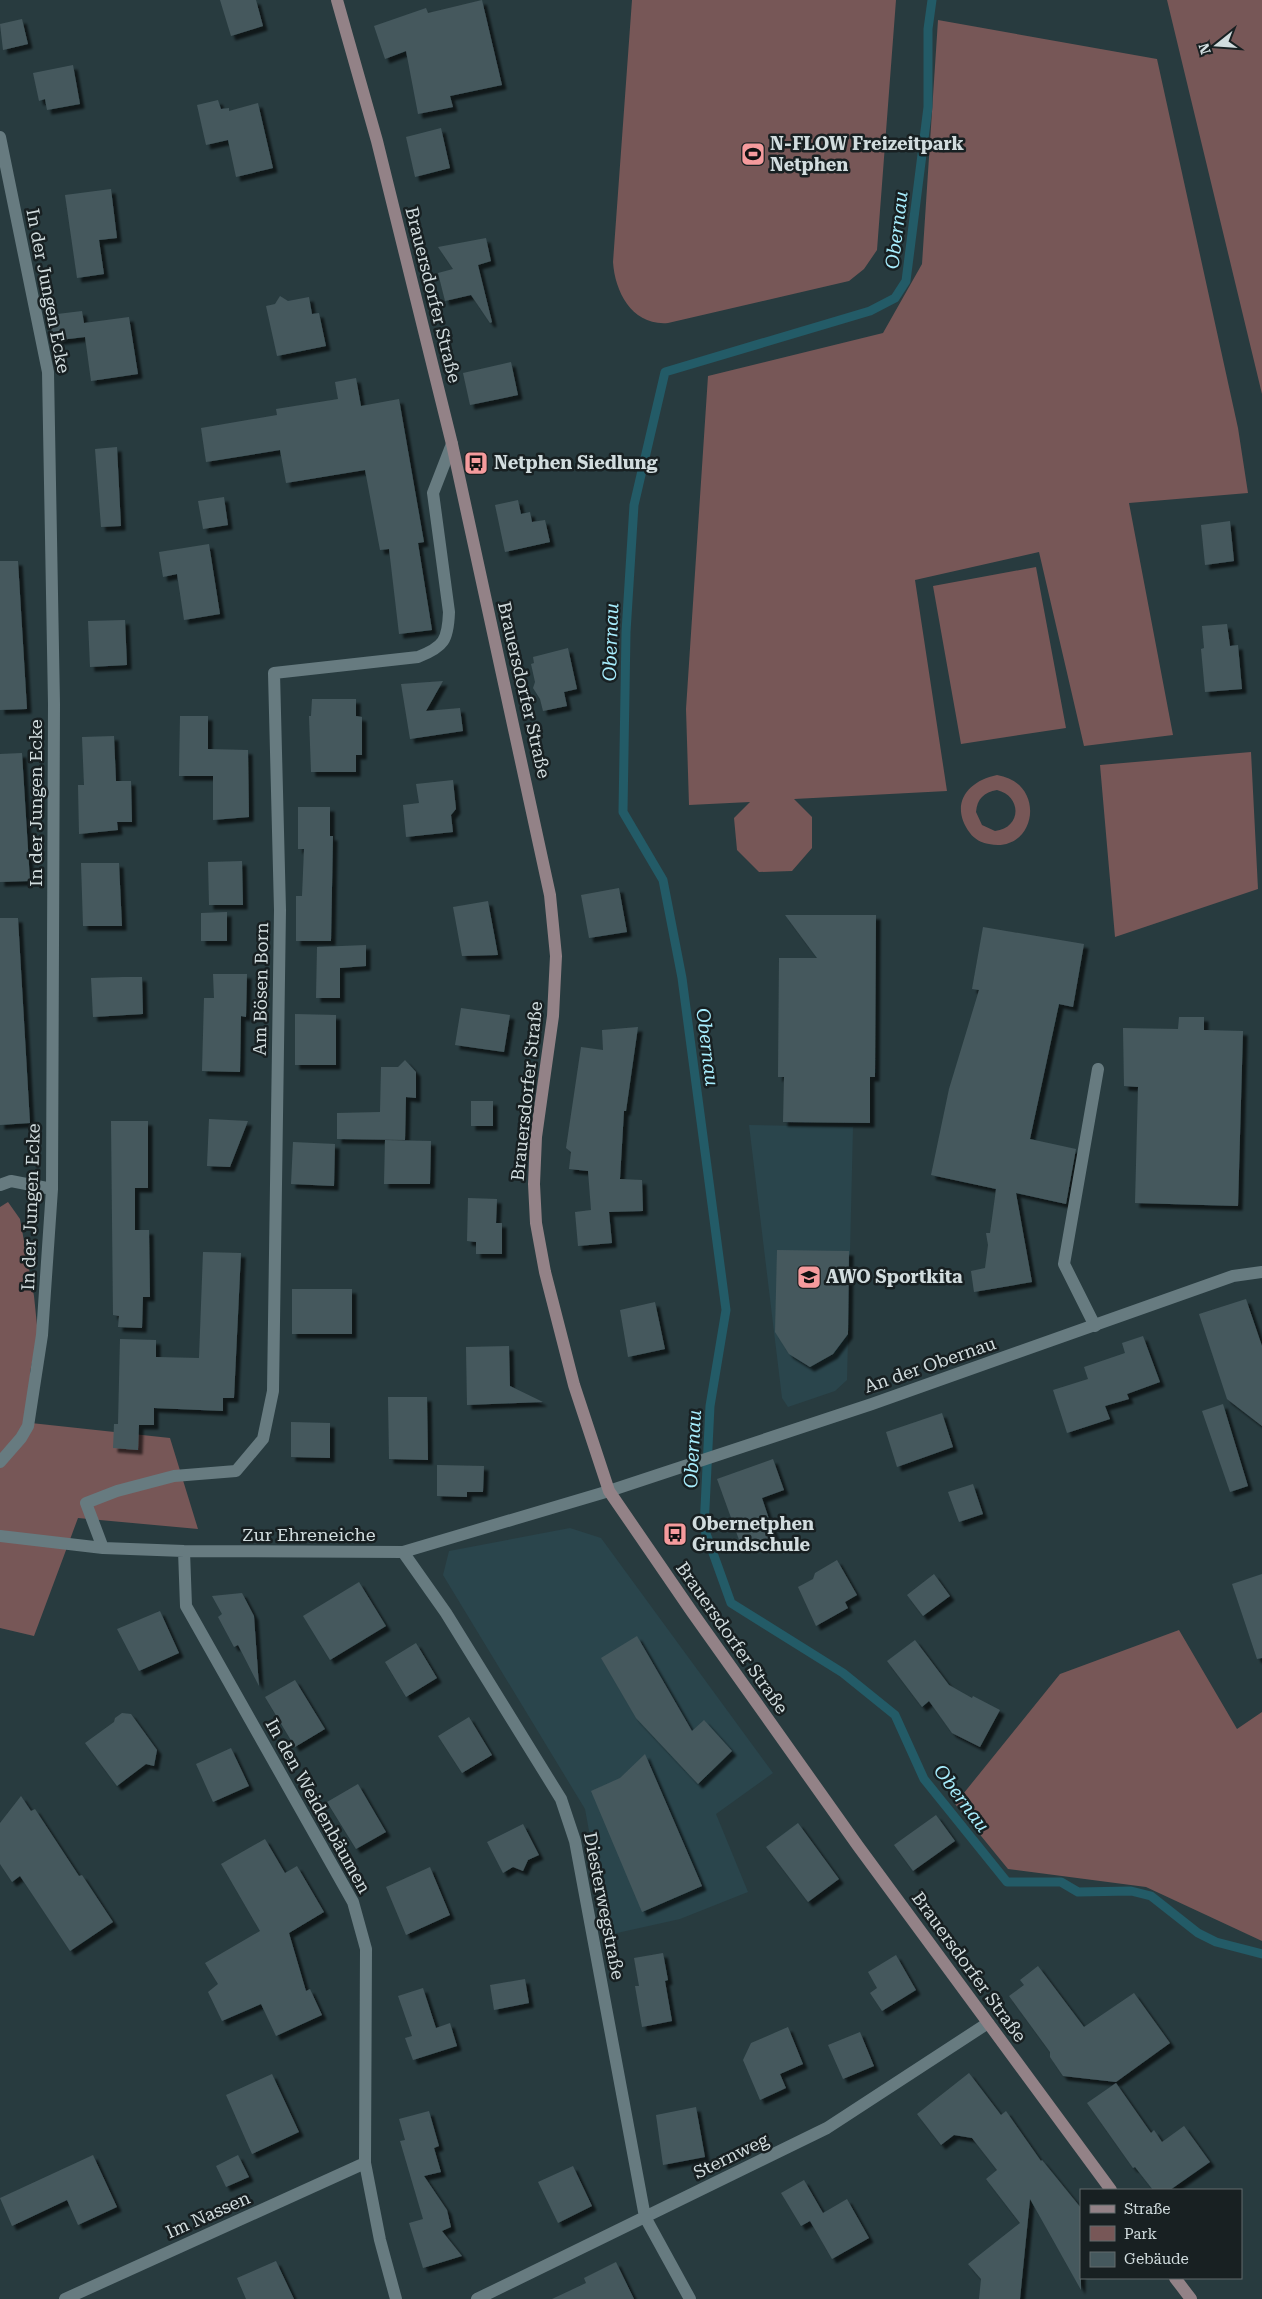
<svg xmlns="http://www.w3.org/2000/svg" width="1262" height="2299" viewBox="0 0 1262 2299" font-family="'Roboto Serif',serif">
<defs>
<filter id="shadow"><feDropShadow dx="4.5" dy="4.5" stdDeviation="1" flood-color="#0009"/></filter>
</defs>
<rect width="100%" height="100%" fill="#283b3f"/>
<!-- built -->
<path fill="#2a454c" d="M 749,1125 L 853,1127 L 847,1380 L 835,1391 L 788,1407 L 782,1398 Z
M 570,1528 L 601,1538 L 773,1773 L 716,1814 L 748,1892 L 680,1919 L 608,1935 L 585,1809 L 443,1575 L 449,1551 Z"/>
<!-- green -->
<path fill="#775757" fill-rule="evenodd" d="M 632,0 L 896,0 L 877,250 L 864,269 L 849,281 L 668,323 C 633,326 615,293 613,262 Z
M 1167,0 L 1262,0 L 1262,394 Z
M 938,20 L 1157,59 L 1238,428 L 1248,493 L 1129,503 L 1173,735 L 1084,746 L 1039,552 L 915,580 L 947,791 L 794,799 L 812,817 L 812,848 L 792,871 L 759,872 L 737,850 L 734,818 L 750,802 L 689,805 L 686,709 L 708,376 L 883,333 L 922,264 Z
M 1036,567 L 1066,728 L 961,744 L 933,586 Z
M 1251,752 L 1258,889 L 1115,937 L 1100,765 Z
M 997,775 C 1048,783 1036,854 989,844 C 982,843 974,839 970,833 C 949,805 967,781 997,775 ZM 997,790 C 1022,796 1022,828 995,831 L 982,825 L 976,812 C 977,799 984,792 997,790 Z
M 8,1202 L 20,1219 L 34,1296 L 38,1335 L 30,1372 L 31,1423 L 170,1438 L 198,1529 L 78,1518 L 34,1636 L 0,1628 L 0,1207 Z
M 1179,1630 L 1237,1729 L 1262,1712 L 1262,1941 L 1146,1887 L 1008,1869 L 955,1804 L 1060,1674 Z"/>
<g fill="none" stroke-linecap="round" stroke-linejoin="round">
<!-- stream -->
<path stroke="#235b67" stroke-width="9" d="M 932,0 L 928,29 L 928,107 L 906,281 L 895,298 L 870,311 L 665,372 L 634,505 L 626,632 L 623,812 L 663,880 L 682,978 L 726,1310 L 710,1406 L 704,1528 L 731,1603 L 843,1673 L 895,1715 L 924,1779 L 1007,1882 L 1061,1882 L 1078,1892 L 1131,1891 L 1151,1896 L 1198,1933 L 1216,1942 L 1262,1954"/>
</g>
<!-- building -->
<path fill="#45585d" filter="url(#shadow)" d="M 220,0 L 256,0 L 263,26 L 231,36 Z
M 482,0 L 502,85 L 450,96 L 453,107 L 418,114 L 406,51 L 385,59 L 374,26 L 426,8 L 428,13 Z
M 22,19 L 28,44 L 3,50 L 0,24 Z
M 73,65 L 80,104 L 47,110 L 45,99 L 39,101 L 33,73 Z
M 218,100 L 221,109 L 229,108 L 229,111 L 258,103 L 273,168 L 236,177 L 228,140 L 206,145 L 197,105 Z
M 441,128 L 450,168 L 415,177 L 406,137 Z
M 111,189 L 117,238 L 99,240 L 104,274 L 77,278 L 65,195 Z
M 486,238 L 491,261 L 478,265 L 492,322 L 490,323 L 471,295 L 445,301 L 438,273 L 453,269 L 438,247 Z
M 280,296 L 288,301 L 309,297 L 312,314 L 319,313 L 326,346 L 277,356 L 266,306 L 275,304 Z
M 82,311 L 84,323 L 129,317 L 138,374 L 91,381 L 85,337 L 52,341 L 49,315 Z
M 511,362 L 518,395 L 470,405 L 463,373 Z
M 356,378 L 361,406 L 399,399 L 424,542 L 418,543 L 432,630 L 399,634 L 389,549 L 380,550 L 365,470 L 286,483 L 280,450 L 206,462 L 201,428 L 277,415 L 276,409 L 338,399 L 335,382 Z
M 117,447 L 121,526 L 101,527 L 95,449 Z
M 224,497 L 228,525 L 203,529 L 198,501 Z
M 518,500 L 521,514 L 530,512 L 532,522 L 545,520 L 550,542 L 505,552 L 495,505 Z
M 1230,521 L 1234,561 L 1205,565 L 1201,525 Z
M 209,544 L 220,614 L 184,620 L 177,574 L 163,577 L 159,552 Z
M 0,561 L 18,561 L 27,709 L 0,710 Z
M 125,620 L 127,665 L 90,667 L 88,621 Z
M 1227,624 L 1230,646 L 1238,645 L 1242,689 L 1205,692 L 1201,649 L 1204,648 L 1202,626 Z
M 568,648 L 577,689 L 564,692 L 567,706 L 543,711 L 540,699 L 533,688 L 535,682 L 531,664 L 534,663 L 533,657 Z
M 443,681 L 426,711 L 460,708 L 463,731 L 410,739 L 401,684 Z
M 312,699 L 356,699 L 356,716 L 362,717 L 362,755 L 356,755 L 356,772 L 311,772 L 309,716 L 311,716 Z
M 180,716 L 208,716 L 208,749 L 248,750 L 249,817 L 213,820 L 213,776 L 179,776 Z
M 114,736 L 116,781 L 131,781 L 132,822 L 117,822 L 118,830 L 79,834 L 78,785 L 84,785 L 82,737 Z
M 22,753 L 30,881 L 0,882 L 0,754 Z
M 453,780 L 456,809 L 451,815 L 453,832 L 406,837 L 403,805 L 419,803 L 416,784 Z
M 298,807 L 330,807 L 330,836 L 333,836 L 331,941 L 296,941 L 296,896 L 302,896 L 304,849 L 298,849 Z
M 242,861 L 243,905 L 209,905 L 208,862 Z
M 81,863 L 119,863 L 122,926 L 83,926 Z
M 619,888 L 627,932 L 589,938 L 581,895 Z
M 488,901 L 498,955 L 462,956 L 453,907 Z
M 227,912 L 227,941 L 201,941 L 201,913 Z
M 785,915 L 876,915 L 875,1077 L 870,1077 L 870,1123 L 783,1122 L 784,1077 L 778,1077 L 779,958 L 817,958 Z
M 0,918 L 18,918 L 30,1123 L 0,1125 Z
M 983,927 L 1084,944 L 1073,1007 L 1059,1004 L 1030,1139 L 1076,1149 L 1066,1204 L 1016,1193 L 1032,1282 L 974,1292 L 971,1271 L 985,1268 L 988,1245 L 986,1233 L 990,1233 L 996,1189 L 931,1175 L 949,1089 L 979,990 L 972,989 Z
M 366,945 L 366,966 L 340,968 L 340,998 L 316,998 L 317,947 Z
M 213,974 L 247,974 L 246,1017 L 241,1016 L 240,1072 L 202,1071 L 204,998 L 214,998 Z
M 124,977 L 142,977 L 143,1014 L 93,1017 L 91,978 Z
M 461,1008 L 510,1015 L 504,1052 L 455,1045 Z
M 295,1014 L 336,1015 L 336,1065 L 295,1065 Z
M 1179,1017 L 1204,1017 L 1204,1030 L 1243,1031 L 1238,1206 L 1135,1203 L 1138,1087 L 1124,1086 L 1123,1028 L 1178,1029 Z
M 638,1027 L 626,1111 L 624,1111 L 620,1179 L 642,1180 L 643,1211 L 609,1212 L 612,1243 L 578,1246 L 575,1212 L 591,1210 L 588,1171 L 569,1169 L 571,1152 L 566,1148 L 581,1047 L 603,1050 L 602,1030 Z
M 405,1060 L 416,1072 L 416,1098 L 406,1097 L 405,1140 L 337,1139 L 337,1113 L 380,1112 L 381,1067 L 398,1067 Z
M 471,1101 L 493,1101 L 493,1126 L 471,1126 Z
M 209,1119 L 248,1121 L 230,1167 L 207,1166 Z
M 111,1121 L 148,1121 L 148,1188 L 135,1188 L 135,1230 L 149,1230 L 150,1297 L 143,1297 L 142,1328 L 118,1327 L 119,1316 L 113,1315 Z
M 385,1140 L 431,1141 L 430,1184 L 384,1184 Z
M 293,1142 L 335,1144 L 334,1186 L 291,1184 Z
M 468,1198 L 497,1199 L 496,1223 L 502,1223 L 502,1254 L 476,1254 L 476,1242 L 467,1241 Z
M 777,1250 L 849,1251 L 848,1334 L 833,1354 L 810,1367 L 789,1354 L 775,1332 Z
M 203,1252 L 241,1253 L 234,1398 L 223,1398 L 223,1411 L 154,1408 L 154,1425 L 139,1425 L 138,1450 L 113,1448 L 114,1424 L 118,1424 L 120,1339 L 156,1340 L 156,1357 L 199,1358 Z
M 292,1289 L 352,1289 L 352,1334 L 292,1334 Z
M 1246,1299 L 1262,1346 L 1262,1426 L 1227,1399 L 1199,1314 Z
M 655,1302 L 665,1349 L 628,1357 L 620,1310 Z
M 1143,1336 L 1160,1382 L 1127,1394 L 1129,1399 L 1105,1406 L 1110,1419 L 1067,1433 L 1053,1390 L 1088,1379 L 1084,1367 L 1125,1353 L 1122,1343 Z
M 509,1346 L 510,1386 L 543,1402 L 467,1405 L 466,1347 Z
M 388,1397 L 427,1397 L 428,1460 L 389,1459 Z
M 1223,1404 L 1248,1486 L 1230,1492 L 1202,1411 Z
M 942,1413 L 953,1447 L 897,1467 L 886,1432 Z
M 291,1422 L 330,1423 L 330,1458 L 291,1457 Z
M 773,1459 L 784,1490 L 762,1498 L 775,1537 L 742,1548 L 717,1479 Z
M 437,1465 L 484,1466 L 483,1492 L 467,1492 L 467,1497 L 437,1496 Z
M 973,1484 L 983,1514 L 959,1522 L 948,1492 Z
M 837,1560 L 857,1595 L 845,1602 L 848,1608 L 816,1626 L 798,1587 L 813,1579 L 815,1573 Z
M 934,1574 L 950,1596 L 923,1616 L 907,1595 Z
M 1262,1574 L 1262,1658 L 1257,1659 L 1232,1584 Z
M 359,1582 L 386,1626 L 330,1660 L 303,1616 Z
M 242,1593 L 254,1616 L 259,1686 L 238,1645 L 234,1647 L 218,1617 L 222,1614 L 212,1596 Z
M 160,1611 L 179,1653 L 139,1671 L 117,1629 Z
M 637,1636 L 692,1731 L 704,1720 L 732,1751 L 698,1784 L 636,1718 L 601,1658 Z
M 915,1640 L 949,1685 L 972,1698 L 973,1696 L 1000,1710 L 980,1747 L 952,1733 L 929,1701 L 922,1707 L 887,1661 Z
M 416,1643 L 437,1678 L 406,1697 L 385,1662 Z
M 295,1680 L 325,1729 L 295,1747 L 265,1697 Z
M 122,1713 L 131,1714 L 157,1750 L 154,1766 L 146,1764 L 117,1786 L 85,1743 L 114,1722 L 115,1718 Z
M 469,1717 L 492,1755 L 462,1773 L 438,1736 Z
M 231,1748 L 249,1786 L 213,1802 L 196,1764 Z
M 645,1754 L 702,1886 L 642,1912 L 591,1791 L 620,1778 Z
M 358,1784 L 386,1832 L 356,1849 L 327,1802 Z
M 21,1796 L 31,1811 L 35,1809 L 79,1876 L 82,1875 L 113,1922 L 70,1951 L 20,1876 L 12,1882 L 0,1864 L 0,1823 Z
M 936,1815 L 955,1841 L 913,1871 L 894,1845 Z
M 798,1823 L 839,1879 L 808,1902 L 766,1847 Z
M 523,1824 L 539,1855 L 528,1860 L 523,1871 L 513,1867 L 503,1873 L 487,1842 Z
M 265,1839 L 285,1873 L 297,1866 L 324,1912 L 289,1933 L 306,1991 L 310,1989 L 322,2015 L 276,2036 L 261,2004 L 222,2021 L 208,1992 L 218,1984 L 205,1963 L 260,1931 L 221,1864 Z
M 430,1867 L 450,1915 L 406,1935 L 386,1887 Z
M 663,1953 L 668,1980 L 665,1981 L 672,2021 L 642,2027 L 635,1986 L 639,1986 L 634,1958 Z
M 896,1955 L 916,1990 L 882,2011 L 870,1993 L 877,1988 L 868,1972 Z
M 1038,1966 L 1084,2027 L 1134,1993 L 1170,2043 L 1116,2082 L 1063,2076 L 1050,2057 L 1050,2052 L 1009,1996 L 1024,1985 L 1020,1980 Z
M 525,1979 L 529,2003 L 494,2010 L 490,1985 Z
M 423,1988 L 436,2028 L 450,2023 L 457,2046 L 413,2060 L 405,2038 L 412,2036 L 398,1996 Z
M 788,2027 L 803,2064 L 780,2074 L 786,2088 L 760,2100 L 743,2060 L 751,2043 Z
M 860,2032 L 874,2066 L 843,2079 L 828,2045 Z
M 969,2073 L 1001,2115 L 1006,2111 L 1041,2161 L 1042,2160 L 1081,2208 L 1081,2290 L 1030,2199 L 1020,2299 L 979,2299 L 981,2279 L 968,2264 L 1020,2223 L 986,2179 L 997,2170 L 972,2138 L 954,2135 L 941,2145 L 917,2114 Z
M 272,2074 L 299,2132 L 252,2154 L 226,2095 Z
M 1116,2083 L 1151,2133 L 1154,2130 L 1162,2142 L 1184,2126 L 1210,2162 L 1170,2190 L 1153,2190 L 1135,2167 L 1133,2168 L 1087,2103 Z
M 696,2107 L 705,2157 L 663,2165 L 656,2115 Z
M 429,2111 L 439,2146 L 434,2148 L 441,2172 L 424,2176 L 447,2210 L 451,2227 L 442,2231 L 462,2256 L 423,2268 L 409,2223 L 423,2219 L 400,2141 L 405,2140 L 399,2119 Z
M 93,2155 L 117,2207 L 78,2225 L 67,2200 L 12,2226 L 0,2198 Z
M 238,2155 L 249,2177 L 226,2187 L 216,2166 Z
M 573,2166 L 592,2206 L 558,2223 L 538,2182 Z
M 804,2180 L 823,2213 L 847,2199 L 869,2238 L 832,2259 L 810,2221 L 801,2226 L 781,2193 Z
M 276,2261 L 294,2299 L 246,2299 L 237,2278 Z
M 616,2262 L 634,2299 L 552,2299 L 586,2283 L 584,2278 Z"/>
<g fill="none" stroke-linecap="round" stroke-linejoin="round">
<!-- lane -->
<path stroke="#677b80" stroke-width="12" d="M 1095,1326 L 1064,1264 L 1098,1069"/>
<!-- street -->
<path stroke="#677b80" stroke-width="12" d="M 0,137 L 48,372 L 54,704 L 52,1189 L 42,1335 L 28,1426 L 21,1438 L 0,1462
M 0,1185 L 11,1181 L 52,1189
M 0,1536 L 103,1548 L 184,1551 L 403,1552 L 609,1491 L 872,1404 L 1233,1276 L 1262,1272
M 103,1548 L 86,1503 L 117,1491 L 174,1476 L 236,1471 L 263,1439 L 273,1391 L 280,910 L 274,673 L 418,657 C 444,647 448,640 449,612 L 433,493 L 452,444
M 184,1551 L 186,1606 L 353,1902 L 366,1949 L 365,2163 L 380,2240 L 396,2299
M 403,1552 L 446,1613 L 561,1799 L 575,1841 L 645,2217 L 690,2299
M 65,2299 L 365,2163
M 477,2299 L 827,2128 L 988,2023"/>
<!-- secondary -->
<path stroke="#938287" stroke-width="12" d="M 337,0 L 377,141 L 452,444 L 550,895 L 556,956 L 553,1016 L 536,1137 L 534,1184 L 536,1223 L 545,1272 L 574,1385 L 609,1491 L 692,1612 L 858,1846 L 1111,2190
M 1175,2278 L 1191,2299"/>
</g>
<!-- icons -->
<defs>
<g id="stadium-square" transform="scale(1.25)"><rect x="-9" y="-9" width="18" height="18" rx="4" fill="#f59b9d" stroke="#182022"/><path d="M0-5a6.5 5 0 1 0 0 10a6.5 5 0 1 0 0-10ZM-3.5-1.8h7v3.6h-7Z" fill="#111"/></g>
<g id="bus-square" transform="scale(1.25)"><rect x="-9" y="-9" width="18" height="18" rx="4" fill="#f59b9d" stroke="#182022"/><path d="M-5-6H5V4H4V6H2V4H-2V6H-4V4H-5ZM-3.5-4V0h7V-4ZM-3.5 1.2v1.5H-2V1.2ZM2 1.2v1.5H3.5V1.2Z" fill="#111"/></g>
<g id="school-square" transform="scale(1.25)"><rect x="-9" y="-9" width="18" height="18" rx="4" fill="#f59b9d" stroke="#182022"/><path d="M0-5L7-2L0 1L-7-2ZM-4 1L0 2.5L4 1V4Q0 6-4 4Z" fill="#111"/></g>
</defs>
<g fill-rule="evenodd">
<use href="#stadium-square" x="753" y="154"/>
<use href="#bus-square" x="476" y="463"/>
<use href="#school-square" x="809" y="1277"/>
<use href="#bus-square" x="675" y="1534"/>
</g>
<g text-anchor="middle" stroke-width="5" stroke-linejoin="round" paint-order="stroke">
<!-- poi labels -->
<g font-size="18" font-weight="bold" fill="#d1dcde" stroke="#182022" text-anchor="start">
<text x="770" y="150">N-FLOW Freizeitpark<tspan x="770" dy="21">Netphen</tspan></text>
<text x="494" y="469">Netphen Siedlung</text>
<text x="826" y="1283">AWO Sportkita</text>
<text x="692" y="1530">Obernetphen<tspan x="692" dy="21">Grundschule</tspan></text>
</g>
<!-- street labels -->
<g font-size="18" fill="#d1dcde" stroke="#182022">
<text transform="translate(48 291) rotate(79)" y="6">In der Jungen Ecke</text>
<text transform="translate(433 295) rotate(76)" y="6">Brauersdorfer Straße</text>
<text transform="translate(524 690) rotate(77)" y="6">Brauersdorfer Straße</text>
<text transform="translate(36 803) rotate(-90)" y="6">In der Jungen Ecke</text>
<text transform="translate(261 989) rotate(-89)" y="6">Am Bösen Born</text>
<text transform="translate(527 1091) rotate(-84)" y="6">Brauersdorfer Straße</text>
<text transform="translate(31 1207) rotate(-88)" y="6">In der Jungen Ecke</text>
<text transform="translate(930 1365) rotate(-19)" y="6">An der Obernau</text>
<text x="309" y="1541">Zur Ehreneiche</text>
<text transform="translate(732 1638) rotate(55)" y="6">Brauersdorfer Straße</text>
<text transform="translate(318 1806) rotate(61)" y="6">In den Weidenbäumen</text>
<text transform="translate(604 1906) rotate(79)" y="6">Diesterwegstraße</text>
<text transform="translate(969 1967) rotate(54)" y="6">Brauersdorfer Straße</text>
<text transform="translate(731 2156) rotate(-26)" y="6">Sternweg</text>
<text transform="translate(208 2215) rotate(-24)" y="6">Im Nassen</text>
</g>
<!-- water labels -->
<g font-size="19" font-style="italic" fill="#a7edfd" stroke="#182022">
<text transform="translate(896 230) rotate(-83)" y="7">Obernau</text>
<text transform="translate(610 642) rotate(-88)" y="7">Obernau</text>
<text transform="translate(708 1047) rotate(83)" y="7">Obernau</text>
<text transform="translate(692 1449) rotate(-87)" y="7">Obernau</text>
<text transform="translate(962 1798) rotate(53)" y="7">Obernau</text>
</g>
</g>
<!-- legend -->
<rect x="1080" y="2189" width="162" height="90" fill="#182022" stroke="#626b6d"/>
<rect x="1090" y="2205" width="25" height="8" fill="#938287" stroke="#626b6d"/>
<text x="1124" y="2214" font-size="15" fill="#d1dcde">Straße</text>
<rect x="1090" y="2226" width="25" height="15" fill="#775757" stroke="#626b6d"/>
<text x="1124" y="2239" font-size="15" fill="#d1dcde">Park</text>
<rect x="1090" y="2252" width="25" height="15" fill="#45585d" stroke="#626b6d"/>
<text x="1124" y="2264" font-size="15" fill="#d1dcde">Gebäude</text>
<!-- north arrow -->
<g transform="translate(1217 45) rotate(253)" stroke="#182022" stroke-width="4" paint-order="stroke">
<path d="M0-4L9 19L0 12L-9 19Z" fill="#d1dcde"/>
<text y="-8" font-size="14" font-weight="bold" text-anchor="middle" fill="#d1dcde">N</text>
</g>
</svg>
